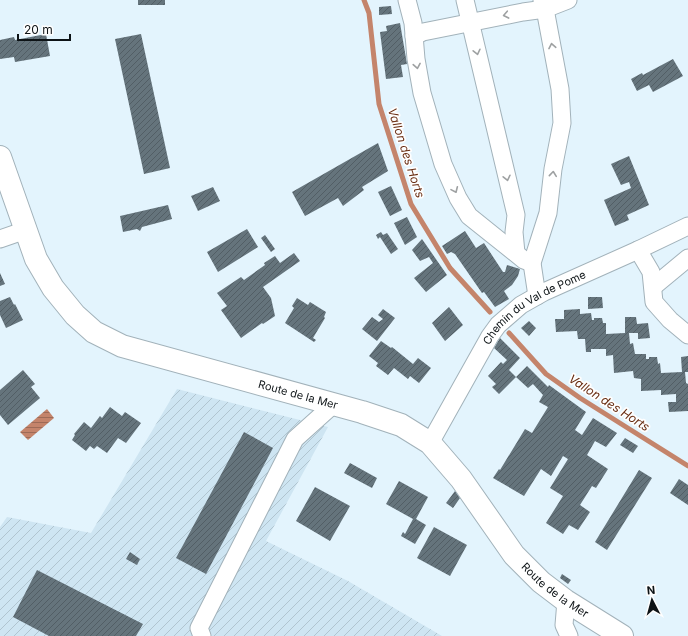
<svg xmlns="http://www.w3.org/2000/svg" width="688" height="636" viewBox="0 0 688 636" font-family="Inter,sans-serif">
<defs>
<pattern id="industrial-furrows" width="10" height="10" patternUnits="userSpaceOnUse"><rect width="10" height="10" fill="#cee5f2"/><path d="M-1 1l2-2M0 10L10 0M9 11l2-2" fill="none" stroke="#b0c4cf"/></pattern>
<pattern id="water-rules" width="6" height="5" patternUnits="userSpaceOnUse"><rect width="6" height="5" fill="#c4846b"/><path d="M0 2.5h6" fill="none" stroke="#9e6b57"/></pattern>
<pattern id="building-hatch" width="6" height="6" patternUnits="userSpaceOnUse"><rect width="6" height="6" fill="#65747c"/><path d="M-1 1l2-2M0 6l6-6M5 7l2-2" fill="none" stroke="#525e65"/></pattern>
</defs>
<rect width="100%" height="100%" fill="#e3f4fd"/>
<!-- industrial -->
<path fill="url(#industrial-furrows)" d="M 177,389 L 328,427 L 266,541 L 348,581 L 442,636 L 0,636 L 0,527 L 7,517 L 91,533 Z"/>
<!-- water -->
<path fill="url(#water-rules)" d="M 47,409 L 54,418 L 28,440 L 20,432 Z"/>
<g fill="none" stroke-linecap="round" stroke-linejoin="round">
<!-- stream -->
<path stroke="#c4846b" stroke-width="5" d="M 364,0 L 369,13 L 379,104 L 411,204 L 450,268 L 490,312
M 509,333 L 546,374 L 580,398 L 688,466"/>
</g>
<!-- building -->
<path fill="url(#building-hatch)" d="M 138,0 L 165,0 L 165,5 L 138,5 Z
M 391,6 L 392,14 L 379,15 L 379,7 Z
M 400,23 L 407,64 L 401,65 L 403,77 L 386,79 L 380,32 L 387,31 L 386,26 Z
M 46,34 L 50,56 L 15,62 L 14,57 L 0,59 L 0,40 L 14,37 L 15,40 Z
M 141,34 L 170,168 L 144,174 L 115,39 Z
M 673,59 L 683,76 L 653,92 L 649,85 L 637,91 L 631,79 L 642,73 L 643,75 Z
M 378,143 L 388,171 L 362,187 L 364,190 L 343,206 L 338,198 L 305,216 L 292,192 Z
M 629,156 L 649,205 L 627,215 L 629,220 L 615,226 L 604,200 L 631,188 L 629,182 L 621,185 L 611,164 Z
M 391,186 L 402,210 L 390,216 L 378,192 Z
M 213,187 L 220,201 L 198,211 L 191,196 Z
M 168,205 L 172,219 L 142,227 L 140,231 L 137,229 L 123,232 L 120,216 Z
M 407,217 L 417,237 L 405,245 L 394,223 Z
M 247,229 L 258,247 L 218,272 L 207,252 Z
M 465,231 L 476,248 L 484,243 L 503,272 L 505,272 L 507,265 L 520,269 L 518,276 L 512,285 L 504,291 L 509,299 L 495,307 L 484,292 L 482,293 L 455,254 L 451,252 L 447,254 L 442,246 Z
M 381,232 L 383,235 L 387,233 L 398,249 L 391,254 L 380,237 L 378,239 L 376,235 Z
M 265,235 L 275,249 L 271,252 L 261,238 Z
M 422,239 L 447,275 L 426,292 L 414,278 L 433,263 L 429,257 L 420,261 L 412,250 Z
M 294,253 L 300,261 L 263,287 L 271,298 L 275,316 L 263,324 L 262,323 L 241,338 L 221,310 L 227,306 L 217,293 L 241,277 L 244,280 L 265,265 L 264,263 L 275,256 L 280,263 Z
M 0,273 L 5,284 L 0,286 Z
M 10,297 L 14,305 L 15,304 L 23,320 L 6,328 L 0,315 L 0,301 Z
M 588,297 L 602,297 L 603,308 L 588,309 Z
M 297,298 L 308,305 L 310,302 L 326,312 L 324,317 L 325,318 L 313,338 L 316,340 L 314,342 L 285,323 L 294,308 L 292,306 Z
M 449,307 L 463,325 L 445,341 L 432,323 Z
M 383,309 L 395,318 L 377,341 L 362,329 L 372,317 L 379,322 L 383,319 L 378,315 Z
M 580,309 L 580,314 L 591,313 L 592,320 L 594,320 L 594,318 L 602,318 L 603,323 L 606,323 L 606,334 L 625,333 L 625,317 L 636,317 L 637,324 L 648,323 L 650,338 L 638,339 L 638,333 L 629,333 L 630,344 L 633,343 L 635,354 L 646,354 L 646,359 L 649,359 L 649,357 L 657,357 L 658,364 L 660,363 L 661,373 L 682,372 L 681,357 L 688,356 L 688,372 L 685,372 L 686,383 L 688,384 L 688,411 L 669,412 L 668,402 L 676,402 L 676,394 L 661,395 L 661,390 L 641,391 L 641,379 L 634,378 L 633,371 L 614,373 L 613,355 L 606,356 L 606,349 L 591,349 L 591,352 L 586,352 L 585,339 L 578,339 L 577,331 L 556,332 L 555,319 L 564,319 L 564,310 Z
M 529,321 L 536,328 L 529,336 L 521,328 Z
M 500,338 L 520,358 L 509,370 L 516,377 L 527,366 L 548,387 L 549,385 L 586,412 L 575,430 L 582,435 L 593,418 L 617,433 L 606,447 L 595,441 L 587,455 L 608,469 L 596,488 L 592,486 L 580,505 L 590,512 L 578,530 L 569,525 L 563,534 L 546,523 L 563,496 L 550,488 L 568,459 L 563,456 L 551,476 L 541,469 L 524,496 L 493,478 L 499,469 L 500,470 L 525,429 L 532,433 L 548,407 L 539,402 L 543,395 L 533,384 L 528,388 L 516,377 L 499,394 L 492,387 L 496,384 L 488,376 L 501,362 L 503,364 L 507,360 L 494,348 Z
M 381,341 L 391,348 L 392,347 L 413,364 L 418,358 L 431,368 L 419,383 L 410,376 L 408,379 L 394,368 L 388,375 L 376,366 L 378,363 L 369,356 Z
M 23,370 L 35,384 L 31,387 L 40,398 L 8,425 L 0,415 L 0,390 Z
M 110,407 L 122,416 L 125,412 L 141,423 L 126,443 L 118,438 L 107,453 L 97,446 L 94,449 L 90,446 L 86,451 L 72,440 L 75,435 L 74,434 L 84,422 L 91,428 L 100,416 L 102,418 Z
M 244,432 L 273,448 L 206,574 L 176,558 Z
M 625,438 L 638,446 L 633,453 L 620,445 Z
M 350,463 L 377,478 L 372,488 L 344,473 Z
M 639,470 L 652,478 L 607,550 L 595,542 Z
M 679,479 L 688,485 L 688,505 L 670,493 Z
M 399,481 L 428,497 L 416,519 L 426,525 L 415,544 L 401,536 L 403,532 L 405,534 L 413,519 L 386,504 Z
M 315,487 L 350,506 L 330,541 L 296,521 Z
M 455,491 L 460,498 L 453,508 L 446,503 Z
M 434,527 L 467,545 L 450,576 L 417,558 Z
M 130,552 L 140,559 L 137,565 L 126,559 Z
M 37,570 L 143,624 L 136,636 L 49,636 L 13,617 Z
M 562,574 L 571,580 L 568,584 L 560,578 Z"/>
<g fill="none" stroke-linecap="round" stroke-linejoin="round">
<!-- minor casing -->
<g stroke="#a2b2ba" stroke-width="19">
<g id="minor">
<path d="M 407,0 L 413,23 L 416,59 L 422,93 L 443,164 L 458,198 L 469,216 L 524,260 L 532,263"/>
<path d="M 465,0 L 516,215 L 514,232 L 516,253"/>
<path d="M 414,36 L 423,32 L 523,12 L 545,9 L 568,0"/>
<path d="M 0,239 L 26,230"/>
<path d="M 638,250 L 651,272 L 654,302 L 670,320 L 688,335"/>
<path d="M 653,287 L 688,258"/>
<path d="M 537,296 L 532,263 L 548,213 L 553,169 L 562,123 L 560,89 L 545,9 L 542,0"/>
<path id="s1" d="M 430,443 L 490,336 L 498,325 L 521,305 L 544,292 L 638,250 L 688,226"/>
<path d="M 566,601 L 564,625 L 569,636"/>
<path d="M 202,636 L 199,628 L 295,439 L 334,404"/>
</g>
</g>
<!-- major casing -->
<g stroke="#a2b2ba" stroke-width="24">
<g id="major">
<path id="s2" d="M 0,157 L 36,259 L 53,288 L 75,315 L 94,332 L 122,346 L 362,412 L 401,425 L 430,443 L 461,479 L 514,555 L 541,582 L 566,601 L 622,636"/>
</g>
</g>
<!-- minor -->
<use href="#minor" stroke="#fff" stroke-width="17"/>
<!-- major -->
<use href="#major" stroke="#fff" stroke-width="22"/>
</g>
<!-- one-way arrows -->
<defs><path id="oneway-chevron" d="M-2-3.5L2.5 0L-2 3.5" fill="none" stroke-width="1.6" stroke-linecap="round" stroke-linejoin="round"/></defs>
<g stroke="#9ea1a2">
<use href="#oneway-chevron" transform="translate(506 15) rotate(169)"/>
<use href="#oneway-chevron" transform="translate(552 46) rotate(-101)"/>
<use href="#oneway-chevron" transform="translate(477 52) rotate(77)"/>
<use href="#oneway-chevron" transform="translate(417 66) rotate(80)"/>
<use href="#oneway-chevron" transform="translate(553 174) rotate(-84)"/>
<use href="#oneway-chevron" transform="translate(507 178) rotate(77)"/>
<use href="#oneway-chevron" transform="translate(455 190) rotate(66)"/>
</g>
<g text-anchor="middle" stroke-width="3.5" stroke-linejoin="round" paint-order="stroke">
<!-- street labels -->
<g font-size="11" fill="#0d1316" stroke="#fefefe">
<text dy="4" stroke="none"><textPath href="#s1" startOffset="176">Chemin du Val de Pome</textPath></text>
<text dy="4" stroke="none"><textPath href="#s2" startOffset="416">Route de la Mer</textPath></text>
<text dy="4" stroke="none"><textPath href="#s2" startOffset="752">Route de la Mer</textPath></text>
</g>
<!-- water labels -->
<g font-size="12" font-style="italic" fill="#692e13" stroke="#fefefe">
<text transform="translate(406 153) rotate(72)" y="4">Vallon des Horts</text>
<text transform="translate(609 403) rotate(33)" y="4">Vallon des Horts</text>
</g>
</g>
<!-- north arrow -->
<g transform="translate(652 600) rotate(354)" stroke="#fefefe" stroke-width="3" paint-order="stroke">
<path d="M0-3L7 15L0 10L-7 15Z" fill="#0d1316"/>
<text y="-6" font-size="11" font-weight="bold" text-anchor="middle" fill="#0d1316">N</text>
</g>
<!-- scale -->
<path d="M18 34v6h52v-6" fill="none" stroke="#0d1316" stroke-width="2"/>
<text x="24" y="34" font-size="12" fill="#0d1316" stroke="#fefefe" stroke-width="3" paint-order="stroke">20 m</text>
</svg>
